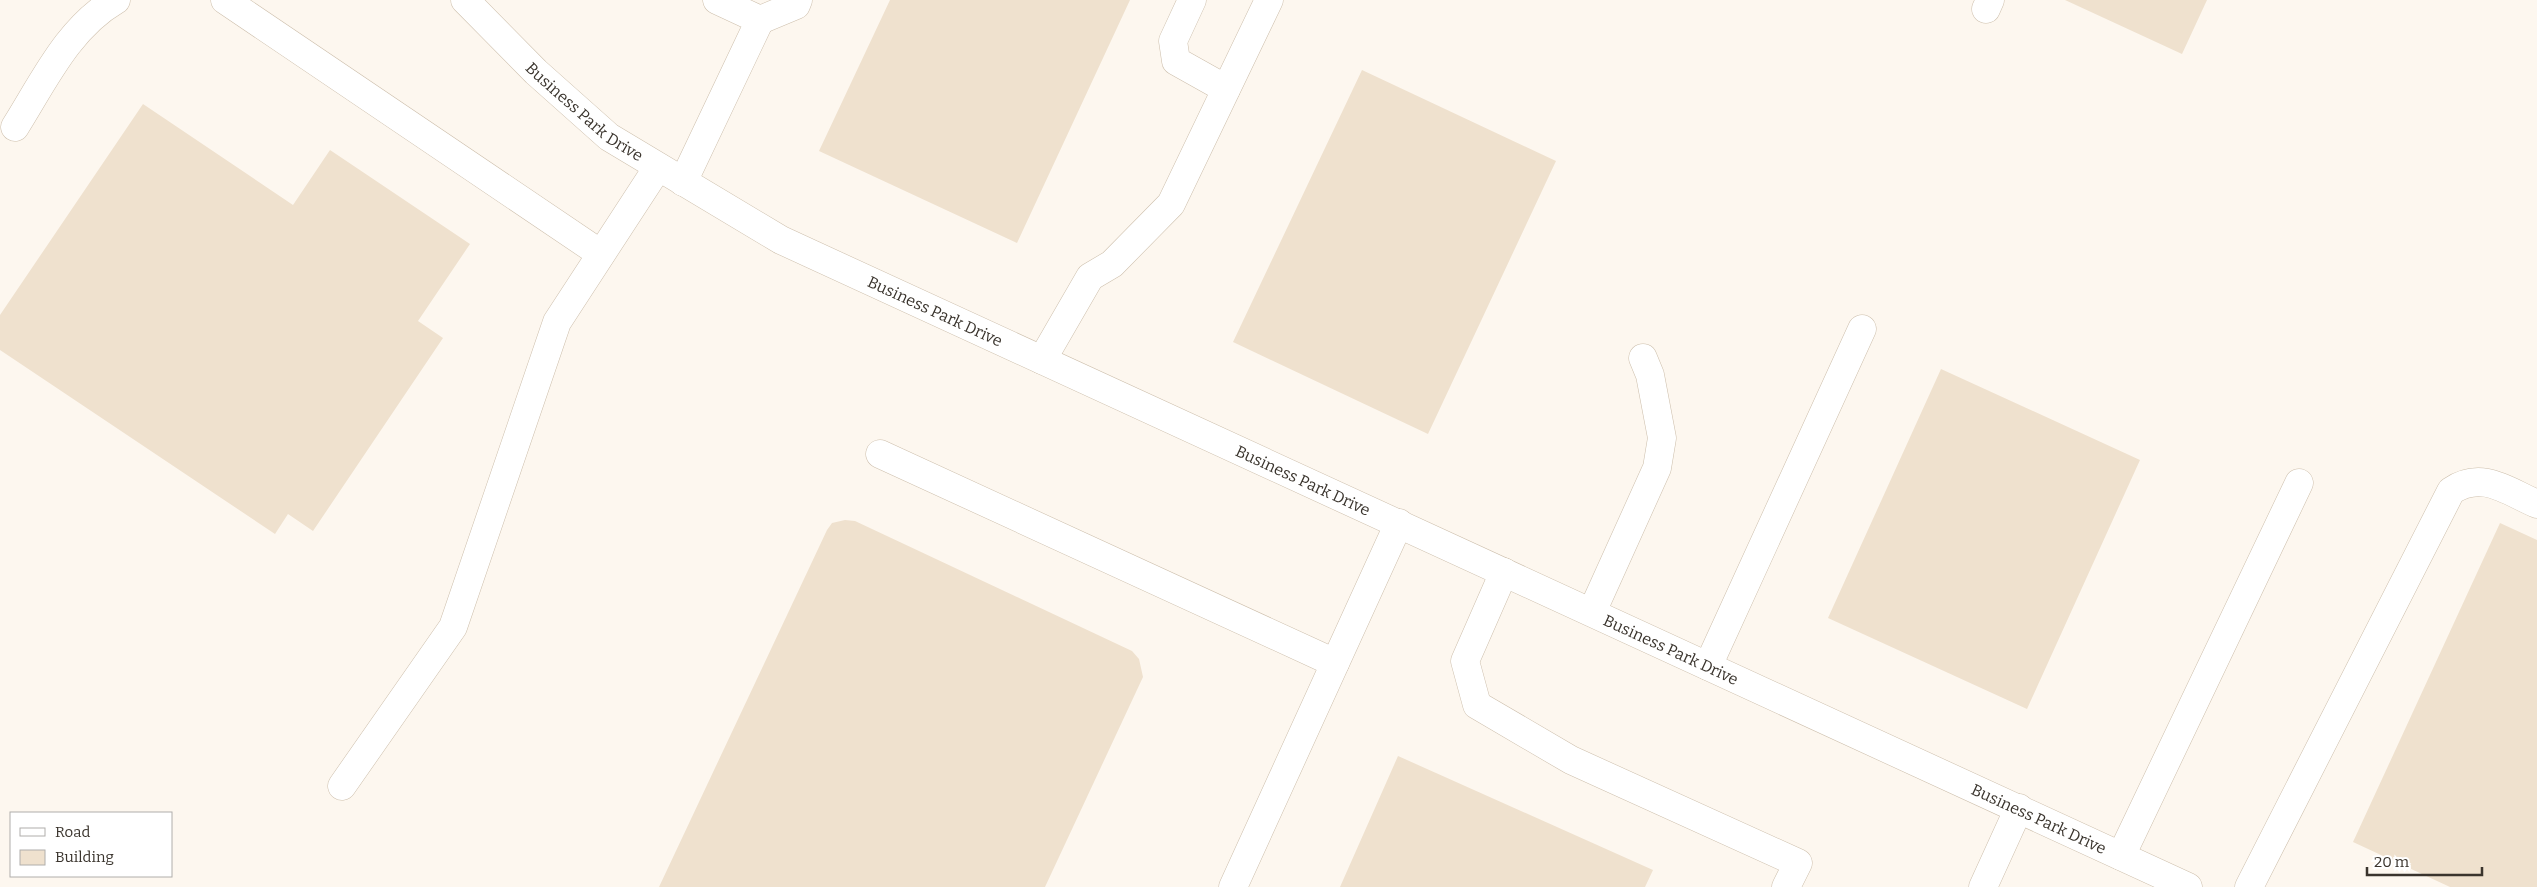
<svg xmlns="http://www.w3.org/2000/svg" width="2537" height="887" viewBox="0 0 2537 887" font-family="Bitter,serif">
<rect width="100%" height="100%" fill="#fdf7ef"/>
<!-- building -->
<path fill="#efe1ce" d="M 890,0 L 1130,0 L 1017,243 L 819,151 Z
M 2065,0 L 2207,0 L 2182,54 Z
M 1362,70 L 1556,161 L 1428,434 L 1233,342 Z
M 143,104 L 293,205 L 330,150 L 470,244 L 418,321 L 443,338 L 313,531 L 288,514 L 275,534 L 0,350 L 0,315 Z
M 1941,369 L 2140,460 L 2027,709 L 1828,618 Z
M 845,520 L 855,521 L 1132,651 L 1139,659 L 1143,677 L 1045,887 L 659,887 L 827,530 L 832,523 Z
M 2500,523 L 2537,540 L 2537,887 L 2450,887 L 2353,842 Z
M 1398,756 L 1653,870 L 1645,887 L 1340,887 Z"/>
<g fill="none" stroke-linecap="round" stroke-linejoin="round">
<!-- minor casing -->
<g stroke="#cdbfac" stroke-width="29">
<g id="minor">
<path d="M 225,0 L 601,254"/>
<path id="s1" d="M 465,0 L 536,72 L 609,137 L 781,240 L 2188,887"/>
<path d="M 1192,0 L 1173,41 L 1176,61 L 1226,89"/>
<path d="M 1986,9 L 1990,0"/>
<path d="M 760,20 L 796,5 L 798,0"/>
<path d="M 15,127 C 44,81 68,28 116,0"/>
<path d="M 683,182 L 760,20 L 717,0"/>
<path d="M 1042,360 L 1090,277 L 1112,264 L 1171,204 L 1269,0"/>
<path d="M 880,454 L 1335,663"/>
<path d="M 1504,572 L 1465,661 L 1477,705 L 1571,760 L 1798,863 L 1786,887"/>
<path d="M 1592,612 L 1657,468 L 1662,438 L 1650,375 L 1643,358"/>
<path d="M 1708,666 L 1862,329"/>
<path d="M 342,786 L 453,627 L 557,322 L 658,167"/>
<path d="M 2121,856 L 2299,483"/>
<path d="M 1233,887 L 1399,523"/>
<path d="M 1983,887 L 2019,808"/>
<path d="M 2249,887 L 2451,491 C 2482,470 2507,491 2537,504"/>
</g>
</g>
<!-- minor -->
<use href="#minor" stroke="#fff" stroke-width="28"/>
</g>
<g text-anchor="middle" stroke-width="4" stroke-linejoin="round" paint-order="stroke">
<!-- street labels -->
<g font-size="16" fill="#3a342d" stroke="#fff">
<text dy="6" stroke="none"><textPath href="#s1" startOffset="164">Business Park Drive</textPath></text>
<text dy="6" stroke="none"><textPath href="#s1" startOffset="569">Business Park Drive</textPath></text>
<text dy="6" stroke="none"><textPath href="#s1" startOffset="974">Business Park Drive</textPath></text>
<text dy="6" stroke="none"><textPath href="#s1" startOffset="1379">Business Park Drive</textPath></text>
<text dy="6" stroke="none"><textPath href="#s1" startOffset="1784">Business Park Drive</textPath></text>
</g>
</g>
<!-- legend -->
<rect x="10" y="812" width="162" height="65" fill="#ffffff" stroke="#b0aeab"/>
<rect x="20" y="828" width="25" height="8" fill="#ffffff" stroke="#b0aeab"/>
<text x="55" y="837" font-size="15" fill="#3a342d">Road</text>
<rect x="20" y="850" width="25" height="15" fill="#efe1ce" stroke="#b0aeab"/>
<text x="55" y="862" font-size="15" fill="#3a342d">Building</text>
<!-- scale -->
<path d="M2367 867v8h115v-8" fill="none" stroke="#3a342d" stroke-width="2.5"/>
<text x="2374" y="867" font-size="15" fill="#3a342d" stroke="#ffffff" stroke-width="4" paint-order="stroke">20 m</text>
</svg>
